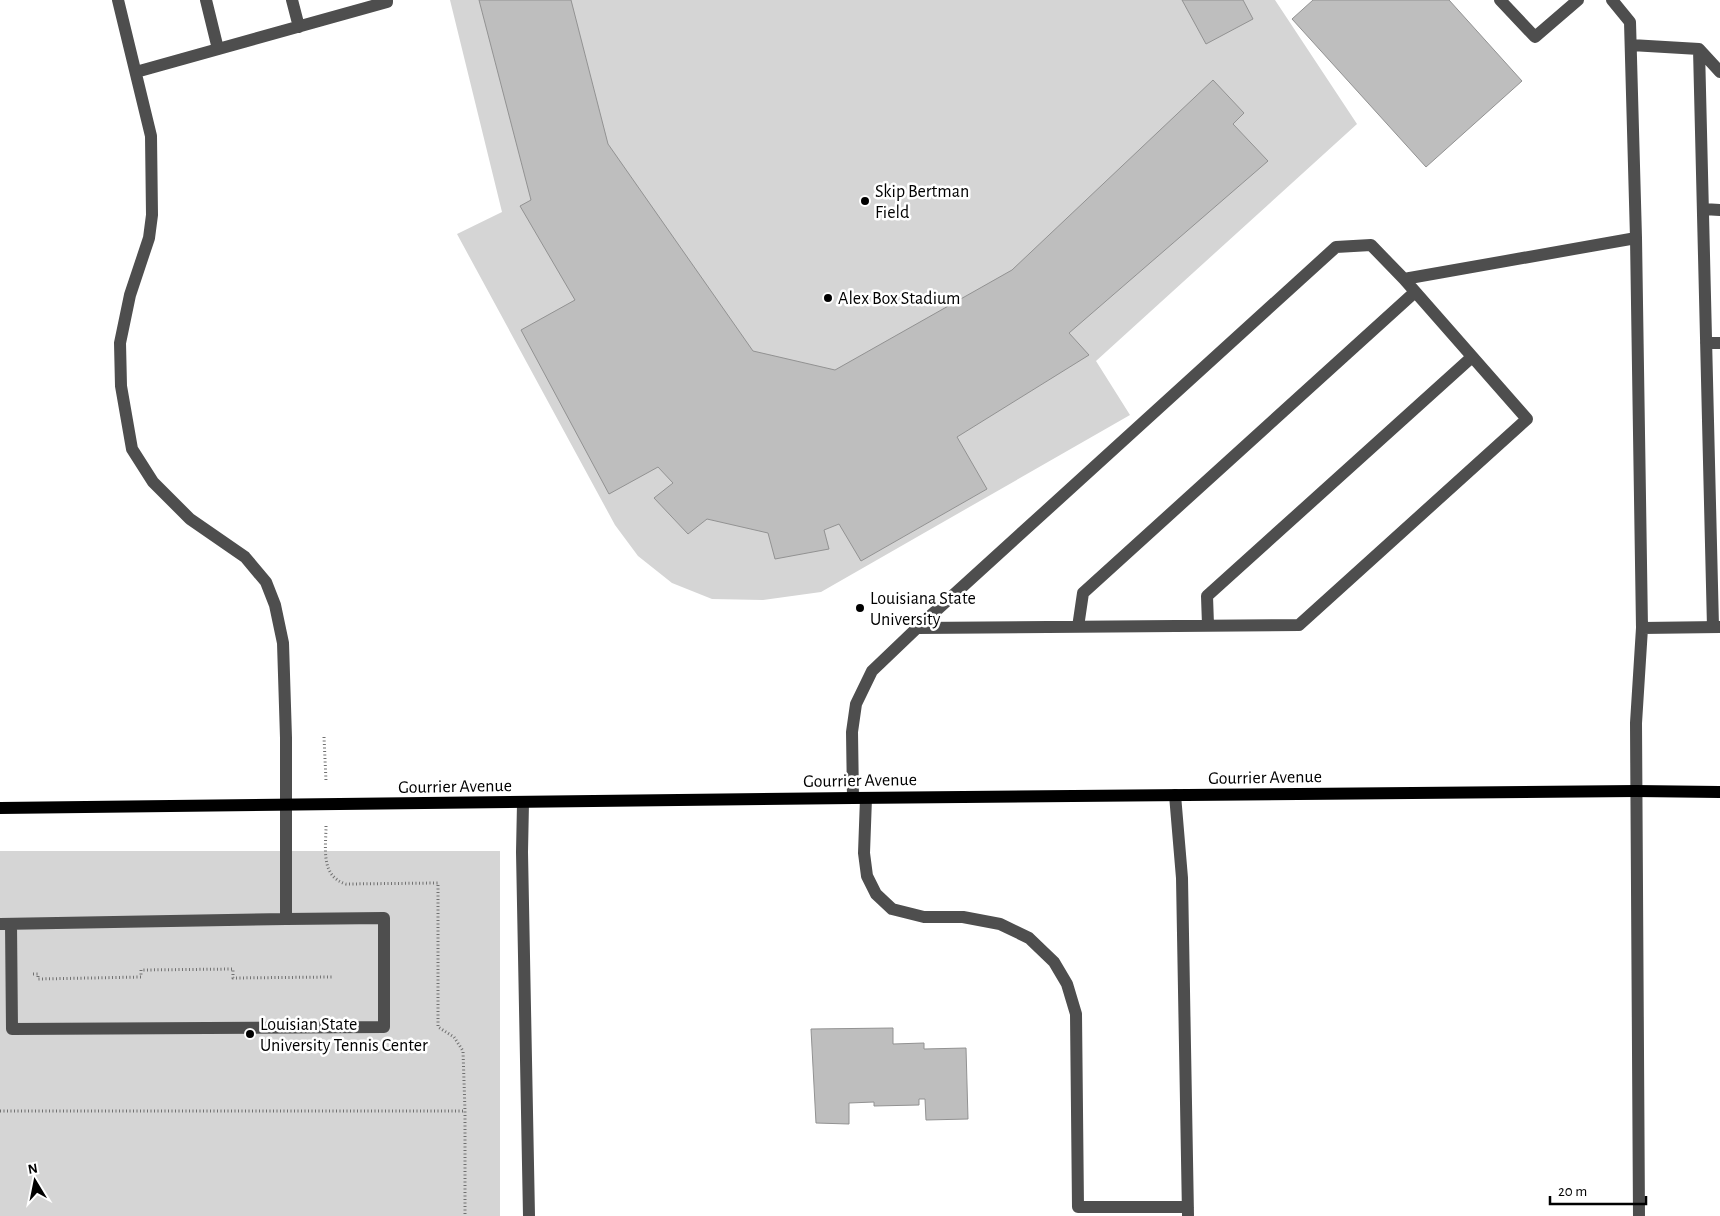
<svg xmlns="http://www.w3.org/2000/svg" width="1720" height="1216" viewBox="0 0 1720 1216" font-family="'Alegreya Sans',sans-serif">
<rect width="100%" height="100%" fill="#fff"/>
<!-- green -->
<path fill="#d5d5d5" d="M 450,0 L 1275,0 L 1357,124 L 1096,361 L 1130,415 L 821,592 L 763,600 L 712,599 L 672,583 L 638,556 L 615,525 L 457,234 L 502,212 Z
M 0,851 L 500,851 L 500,1216 L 0,1216 Z"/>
<!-- building -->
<path fill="#bebebe" stroke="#929292" d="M 479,0 L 571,0 L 608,144 L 753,351 L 835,370 L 1012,270 L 1213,80 L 1244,113 L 1233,124 L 1268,161 L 1069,333 L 1089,355 L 957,437 L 987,489 L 861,561 L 839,524 L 824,530 L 829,549 L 775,559 L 768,533 L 707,519 L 688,534 L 654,498 L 673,483 L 658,467 L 609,494 L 521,330 L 575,300 L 520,206 L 531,200 Z
M 1182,0 L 1243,0 L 1253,19 L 1206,44 Z
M 1313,0 L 1449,0 L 1522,81 L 1426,167 L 1292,19 Z
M 893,1028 L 893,1044 L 924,1043 L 924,1049 L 966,1048 L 968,1119 L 926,1120 L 925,1099 L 919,1099 L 919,1105 L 874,1106 L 874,1102 L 849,1103 L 849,1124 L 816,1123 L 811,1029 Z"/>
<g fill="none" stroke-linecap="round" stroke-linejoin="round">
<!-- path -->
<path stroke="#707070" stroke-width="3" stroke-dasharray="1 2.5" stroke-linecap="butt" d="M 324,737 L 326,781
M 326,826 C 326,848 320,876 346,884 L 438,883 L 438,1027 L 454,1037 L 463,1051 L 465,1111 L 465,1216
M 33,974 L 38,974 L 38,979 L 141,977 L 141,970 L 233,969 L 233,978 L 332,977
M 0,1111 L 465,1111"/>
<!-- minor -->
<path stroke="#4e4e4e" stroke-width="12" d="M 206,0 L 218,49
M 292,0 L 299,27
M 1500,0 L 1535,37 L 1578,0
M 1631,45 L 1699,49 L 1720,72
M 1699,49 L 1713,627
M 136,72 L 387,2 L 387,0
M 1703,209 L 1720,210
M 1636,238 L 1642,628 L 1636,723 L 1639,1216
M 1706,343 L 1720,343
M 1208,625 L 1207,596 L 1472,357
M 1078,627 L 1083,593 L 1415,292
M 917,628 L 1299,625 L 1527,419 L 1404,279
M 1642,628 L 1720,627
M 1175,795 L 1182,878 L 1188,1215
M 853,798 L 852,732 L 856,704 L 872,671 L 917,628 L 1336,247 L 1371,245 L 1404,279 L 1636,238 L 1630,22 L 1612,0
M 866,798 L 864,853 L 867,876 L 876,894 L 892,909 L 924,917 L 963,917 L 1000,924 L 1029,938 L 1054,962 L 1067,984 L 1076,1014 L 1078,1207 L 1188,1207
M 523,803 L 522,852 L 529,1216
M 0,924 L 286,919 L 286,738 L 283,643 L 275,605 L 266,582 L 245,557 L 190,519 L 153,482 L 132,449 L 121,386 L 120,343 L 130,295 L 149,238 L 152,215 L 151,136 L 118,0
M 11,924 L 12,1029 L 384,1027 L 384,918 L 286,919"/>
<!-- major -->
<path stroke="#000" stroke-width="12" d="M 0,808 L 853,798 L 1636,791 L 1720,792"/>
</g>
<!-- markers -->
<g fill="#000" stroke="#fff" stroke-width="2">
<circle cx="865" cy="201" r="5"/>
<circle cx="828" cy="298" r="5"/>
<circle cx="860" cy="608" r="5"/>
<circle cx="250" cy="1034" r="5"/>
</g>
<g text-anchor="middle" stroke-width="5" stroke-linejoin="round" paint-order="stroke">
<!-- poi labels -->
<g font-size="18" fill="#000" stroke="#fff" text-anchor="start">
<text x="875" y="197">Skip Bertman<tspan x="875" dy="21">Field</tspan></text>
<text x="838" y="304">Alex Box Stadium</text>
<text x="870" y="604">Louisiana State<tspan x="870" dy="21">University</tspan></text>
<text x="260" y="1030">Louisian State<tspan x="260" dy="21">University Tennis Center</tspan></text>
</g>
<!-- street labels -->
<g font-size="18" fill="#000" stroke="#fff">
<text transform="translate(1265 777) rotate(-1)" y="6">Gourrier Avenue</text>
<text transform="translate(860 780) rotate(-1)" y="6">Gourrier Avenue</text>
<text transform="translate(455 786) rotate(-1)" y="6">Gourrier Avenue</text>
</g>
</g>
<!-- north arrow -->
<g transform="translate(35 1181) rotate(350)" stroke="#ffffff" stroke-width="4" paint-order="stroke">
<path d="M0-4L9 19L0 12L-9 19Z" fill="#000000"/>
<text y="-8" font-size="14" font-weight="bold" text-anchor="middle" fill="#000000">N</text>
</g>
<!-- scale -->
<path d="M1550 1196v8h96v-8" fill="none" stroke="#000000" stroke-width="2.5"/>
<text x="1558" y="1196" font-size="15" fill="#000000" stroke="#ffffff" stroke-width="4" paint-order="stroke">20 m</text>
</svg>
